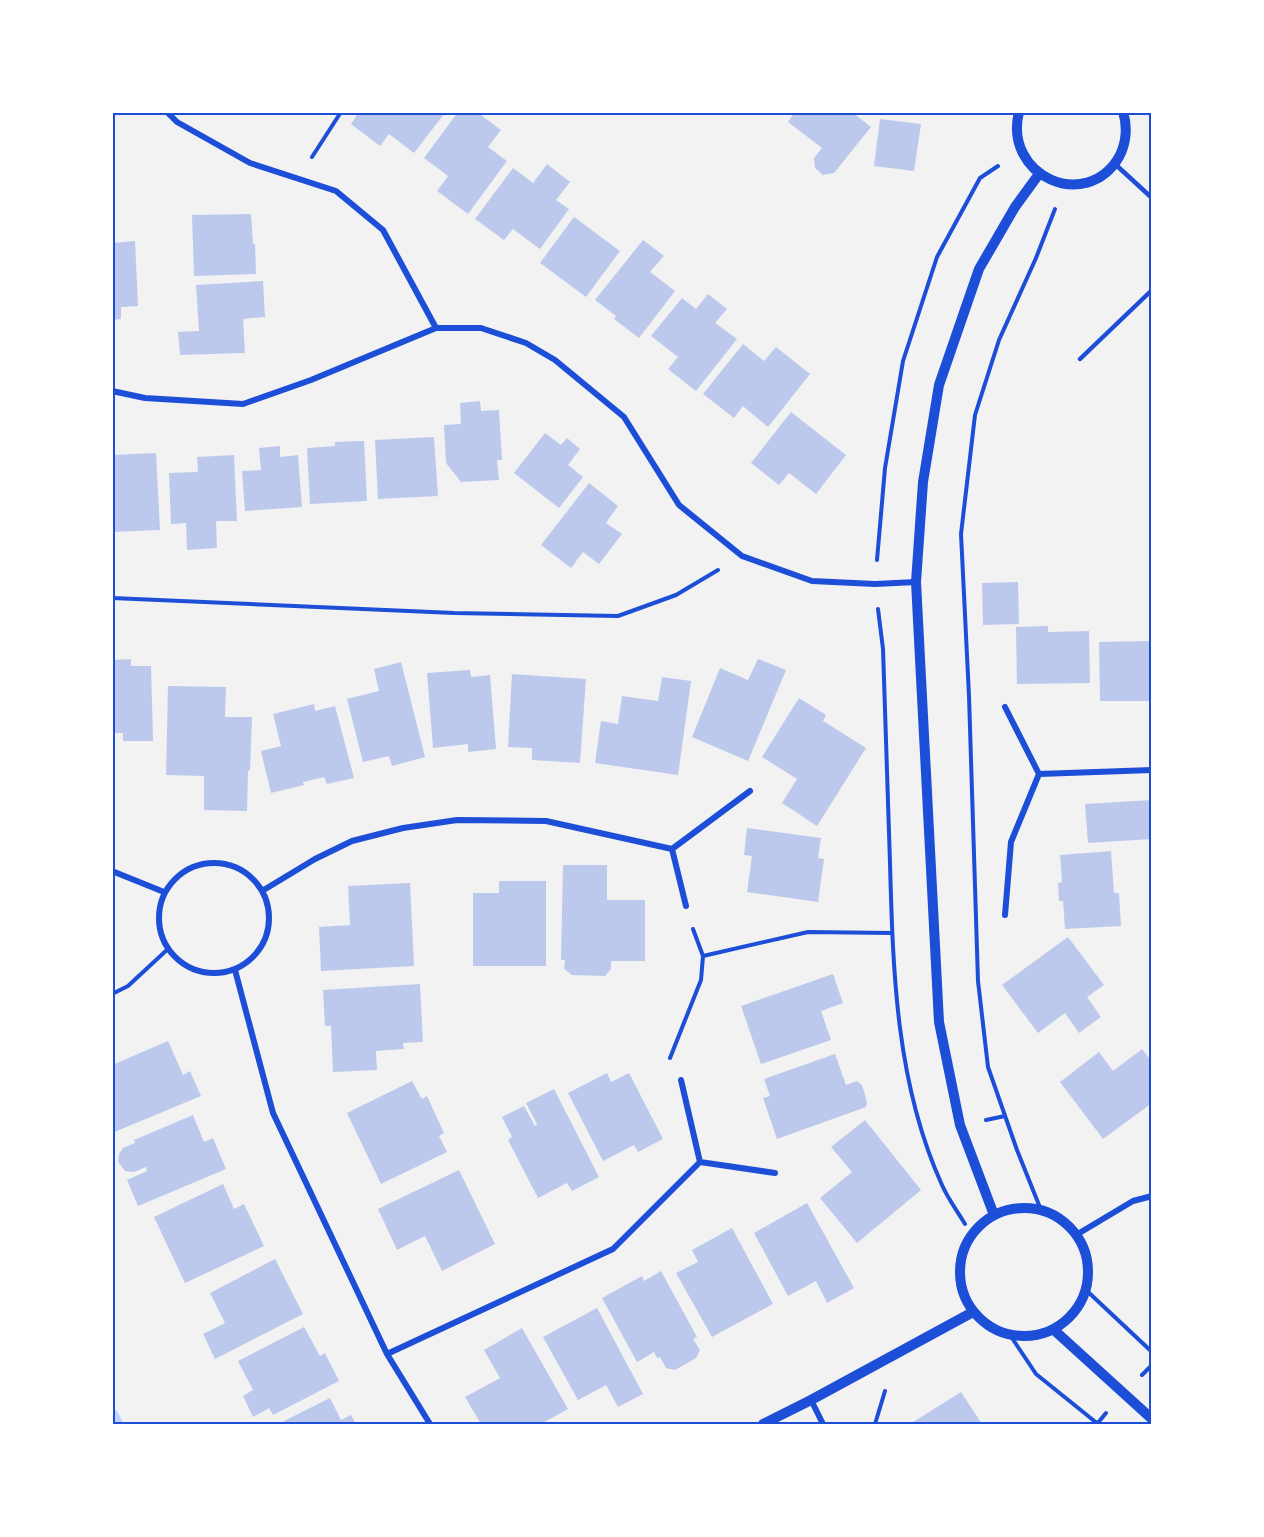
<svg xmlns="http://www.w3.org/2000/svg" width="1264" height="1537" viewBox="0 0 1264 1537" font-family="Montserrat,sans-serif">
<rect width="100%" height="100%" fill="#f2f2f2"/>
<g fill="none" stroke-linecap="round" stroke-linejoin="round">
<!-- stream -->
<path stroke="#bfd3fe" stroke-width="14" d="M 112,1416 L 116,1424"/>
</g>
<!-- building -->
<path fill="#bdc9ec" d="M 359,112 L 443,112 L 444,114 L 414,153 L 389,134 L 380,146 L 351,124 Z
M 458,112 L 477,112 L 501,130 L 488,147 L 507,161 L 468,214 L 437,191 L 448,176 L 424,158 Z
M 795,112 L 852,112 L 871,127 L 834,173 L 823,175 L 815,168 L 814,158 L 822,148 L 788,122 Z
M 880,119 L 921,124 L 914,171 L 874,166 Z
M 547,164 L 570,182 L 556,200 L 569,209 L 540,249 L 513,229 L 504,240 L 475,219 L 513,168 L 533,183 Z
M 251,214 L 253,244 L 255,244 L 256,274 L 194,276 L 192,215 Z
M 574,217 L 620,251 L 586,297 L 540,263 Z
M 643,240 L 664,256 L 650,272 L 675,291 L 639,338 L 614,319 L 616,316 L 595,300 Z
M 135,241 L 138,306 L 121,307 L 121,319 L 112,320 L 112,243 Z
M 263,281 L 265,317 L 243,319 L 245,353 L 180,355 L 178,332 L 199,331 L 196,285 Z
M 708,294 L 727,309 L 715,323 L 737,339 L 696,391 L 668,369 L 678,357 L 651,336 L 682,298 L 696,309 Z
M 743,344 L 764,361 L 776,347 L 810,374 L 768,427 L 743,406 L 734,418 L 703,394 Z
M 480,401 L 481,411 L 499,410 L 502,460 L 497,460 L 499,480 L 461,482 L 446,463 L 444,425 L 461,424 L 460,403 Z
M 791,412 L 846,455 L 816,494 L 789,473 L 779,485 L 751,463 Z
M 545,433 L 561,445 L 567,438 L 580,449 L 568,465 L 583,477 L 559,508 L 514,473 Z
M 434,437 L 438,496 L 378,499 L 375,440 Z
M 364,441 L 367,501 L 310,504 L 307,448 L 335,446 L 335,442 Z
M 280,446 L 280,457 L 298,455 L 302,507 L 245,511 L 242,471 L 261,470 L 259,448 Z
M 156,453 L 160,530 L 112,532 L 112,455 Z
M 234,455 L 237,521 L 216,521 L 217,548 L 187,550 L 186,523 L 171,524 L 169,473 L 198,472 L 197,457 Z
M 589,483 L 618,506 L 606,523 L 622,534 L 599,564 L 583,552 L 571,568 L 541,545 Z
M 1018,582 L 1019,624 L 983,625 L 982,583 Z
M 1048,626 L 1048,632 L 1089,631 L 1090,683 L 1017,684 L 1016,627 Z
M 1152,641 L 1152,701 L 1100,701 L 1099,642 Z
M 131,659 L 131,666 L 151,666 L 153,741 L 123,741 L 123,733 L 112,733 L 112,660 Z
M 758,659 L 786,670 L 748,761 L 692,737 L 720,668 L 748,680 Z
M 401,662 L 425,757 L 392,766 L 389,756 L 363,762 L 347,699 L 379,691 L 374,669 Z
M 470,670 L 471,677 L 490,675 L 496,749 L 468,752 L 468,744 L 433,748 L 427,673 Z
M 512,674 L 586,679 L 580,763 L 532,760 L 532,748 L 508,747 Z
M 662,677 L 691,681 L 678,775 L 595,763 L 601,721 L 618,724 L 622,696 L 658,701 Z
M 168,686 L 226,687 L 225,717 L 252,717 L 250,771 L 248,770 L 247,811 L 204,810 L 204,776 L 166,775 Z
M 799,698 L 826,715 L 823,721 L 866,748 L 817,826 L 782,803 L 797,779 L 762,757 Z
M 314,704 L 315,711 L 335,706 L 354,778 L 327,784 L 324,777 L 303,782 L 304,785 L 271,793 L 261,751 L 281,746 L 273,714 Z
M 1152,800 L 1152,839 L 1088,843 L 1085,804 Z
M 747,828 L 821,838 L 818,858 L 824,859 L 818,902 L 747,892 L 752,856 L 744,855 Z
M 1111,851 L 1114,893 L 1119,893 L 1121,926 L 1065,929 L 1063,901 L 1059,901 L 1058,883 L 1062,882 L 1060,855 Z
M 563,865 L 607,865 L 607,900 L 645,900 L 645,961 L 611,961 L 611,969 L 605,976 L 572,975 L 564,969 L 565,960 L 561,960 Z
M 499,881 L 546,881 L 546,966 L 473,966 L 473,893 L 499,893 Z
M 410,883 L 414,966 L 321,971 L 319,927 L 350,925 L 348,886 Z
M 1068,937 L 1104,985 L 1087,997 L 1101,1017 L 1079,1033 L 1065,1013 L 1038,1033 L 1002,985 Z
M 833,974 L 843,1003 L 821,1011 L 831,1040 L 761,1064 L 741,1006 Z
M 420,984 L 423,1042 L 403,1043 L 404,1049 L 376,1051 L 377,1070 L 333,1072 L 331,1026 L 325,1026 L 323,990 Z
M 168,1041 L 183,1075 L 190,1071 L 201,1096 L 112,1133 L 112,1065 Z
M 1142,1049 L 1152,1062 L 1152,1103 L 1103,1139 L 1060,1082 L 1099,1052 L 1113,1071 Z
M 835,1054 L 846,1085 L 857,1081 L 862,1085 L 867,1102 L 866,1107 L 777,1139 L 763,1098 L 770,1096 L 764,1079 Z
M 607,1073 L 611,1082 L 629,1073 L 663,1139 L 638,1152 L 634,1145 L 603,1161 L 568,1093 Z
M 412,1081 L 422,1099 L 427,1096 L 444,1133 L 439,1136 L 447,1152 L 381,1184 L 347,1113 Z
M 554,1089 L 599,1177 L 572,1191 L 567,1183 L 538,1198 L 508,1140 L 512,1137 L 502,1117 L 524,1106 L 535,1126 L 537,1124 L 526,1103 Z
M 193,1115 L 204,1142 L 213,1138 L 226,1169 L 138,1206 L 127,1180 L 147,1171 L 146,1167 L 134,1172 L 125,1171 L 118,1162 L 119,1154 L 123,1148 L 135,1143 L 134,1140 Z
M 865,1120 L 921,1190 L 857,1243 L 820,1198 L 852,1172 L 831,1147 Z
M 459,1170 L 495,1244 L 442,1271 L 425,1236 L 397,1250 L 378,1209 Z
M 223,1184 L 234,1209 L 244,1204 L 264,1246 L 185,1283 L 154,1217 Z
M 807,1203 L 854,1288 L 827,1303 L 816,1281 L 788,1296 L 754,1233 Z
M 732,1228 L 773,1304 L 712,1337 L 676,1273 L 698,1262 L 692,1250 Z
M 275,1259 L 303,1314 L 215,1359 L 203,1334 L 225,1323 L 210,1293 Z
M 661,1271 L 697,1337 L 693,1339 L 700,1350 L 696,1358 L 675,1370 L 666,1368 L 660,1357 L 657,1358 L 654,1352 L 637,1362 L 602,1298 L 642,1276 L 644,1281 Z
M 597,1308 L 643,1394 L 618,1407 L 606,1385 L 578,1400 L 543,1337 Z
M 304,1327 L 320,1356 L 325,1353 L 339,1381 L 273,1415 L 269,1408 L 253,1417 L 243,1396 L 253,1390 L 238,1361 Z
M 522,1328 L 568,1409 L 541,1424 L 481,1424 L 465,1397 L 500,1378 L 484,1350 Z
M 961,1392 L 982,1424 L 910,1424 Z
M 330,1398 L 341,1420 L 351,1415 L 356,1424 L 278,1424 Z"/>
<g fill="none" stroke-linecap="round" stroke-linejoin="round">
<!-- path -->
<path stroke="#1d4ed8" stroke-width="4" d="M 312,157 L 341,112
M 877,560 L 885,468 L 903,361 L 937,257 L 980,178 L 998,166
M 112,598 L 454,613 L 618,616 L 676,595 L 718,570
M 878,609 L 883,649 C 885,720 888,792 890,863 C 893,972 896,1084 942,1185 C 948,1199 958,1212 965,1224
M 693,929 L 703,956
M 112,994 L 128,986 L 169,948
M 670,1058 L 701,980 L 703,956 L 808,932 L 892,933
M 986,1120 L 1005,1116
M 1041,1210 L 1017,1150 L 988,1067 L 978,981 L 969,696 L 961,534 L 975,415 L 999,340 L 1036,258 L 1055,209
M 1086,1290 L 1152,1352
M 1010,1335 L 1036,1374 L 1098,1424
M 1142,1375 L 1152,1365
M 875,1424 L 885,1391
M 1097,1424 L 1106,1413"/>
<!-- service -->
<path stroke="#1d4ed8" stroke-width="4.5" d="M 1115,164 L 1152,198
M 1080,359 L 1152,290"/>
<!-- minor -->
<path stroke="#1d4ed8" stroke-width="6" d="M 167,112 L 177,122 L 250,163 L 336,191 L 383,230 L 436,328
M 112,391 L 145,398 L 243,404 L 311,380 L 436,328 L 481,328 L 526,343 L 555,360 L 624,417 L 679,505 L 742,556 L 812,581 L 875,584 L 916,582
M 1005,707 L 1039,774
M 672,849 L 750,791
M159 918a55 55 0 1 1 110 0a55 55 0 1 1-110 0Z
M 112,871 L 164,892
M 262,891 L 315,859 L 352,841 L 403,828 L 457,820 L 546,821 L 672,849 L 686,906
M 1005,915 L 1011,842 L 1039,774 L 1152,770
M 235,970 L 273,1113 L 387,1354 L 430,1424
M 700,1162 L 775,1173
M 1076,1235 L 1133,1201 L 1152,1196
M 387,1354 L 613,1249 L 700,1162 L 681,1080
M 811,1400 L 823,1424"/>
<!-- tertiary -->
<path stroke="#1d4ed8" stroke-width="10" d="M 1019,112 C 1003,176 1086,213 1119,157 C 1126,144 1128,127 1123,112
M960 1272a64 64 0 1 1 128 0a64 64 0 1 1-128 0Z
M 994,1215 L 960,1125 L 939,1022 L 916,582 L 923,482 L 939,385 L 979,269 L 1015,207 L 1039,174
M 1054,1330 L 1152,1419
M 763,1424 L 811,1400 L 973,1312"/>
</g>
<!-- border -->
<rect width="1264" height="1537" fill="none" stroke="#ffffff" stroke-width="228"/>
<rect x="114" y="114" width="1036" height="1309" fill="none" stroke="#1d4ed8" stroke-width="2"/>
</svg>
